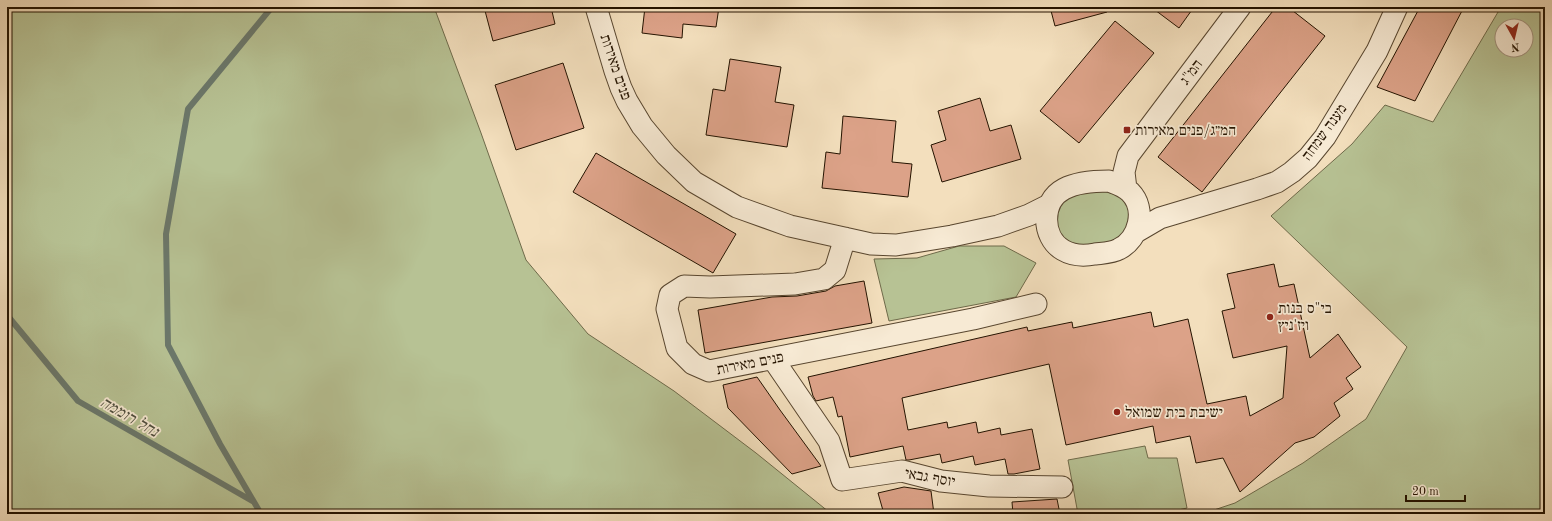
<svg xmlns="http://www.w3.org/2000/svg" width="1552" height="521" viewBox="0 0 1552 521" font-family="'Old Standard TT','Frank Ruhl Libre',serif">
<rect width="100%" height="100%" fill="#f3dfbd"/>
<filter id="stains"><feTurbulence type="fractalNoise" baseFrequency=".005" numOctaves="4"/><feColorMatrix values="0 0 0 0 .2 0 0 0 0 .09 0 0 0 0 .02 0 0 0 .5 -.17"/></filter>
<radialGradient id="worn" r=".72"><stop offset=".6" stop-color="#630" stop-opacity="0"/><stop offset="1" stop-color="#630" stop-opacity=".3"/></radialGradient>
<!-- green -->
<path fill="#b7c294" stroke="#6e6a4a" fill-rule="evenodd" d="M 7,7 L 434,7 L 481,133 L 526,260 L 588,334 L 674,391 L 756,453 L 829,512 L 836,514 L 7,514 Z
M 1501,7 L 1545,7 L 1545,514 L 1202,514 L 1235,503 L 1303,463 L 1366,419 L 1407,347 L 1271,216 L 1352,144 L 1385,105 L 1433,122 ZM 1502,26 L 1526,26 L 1526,50 L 1502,50 Z
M 1098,189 L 1126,198 L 1133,219 L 1117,242 L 1087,248 L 1068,243 L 1056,228 L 1058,208 L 1069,195 Z
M 959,246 L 1004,246 L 1036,263 L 1016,297 L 889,321 L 874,259 L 917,258 Z
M 1145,446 L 1148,458 L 1177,458 L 1187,508 L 1161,514 L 1078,514 L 1068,460 Z"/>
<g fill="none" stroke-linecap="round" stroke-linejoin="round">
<!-- stream -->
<path stroke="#6b786b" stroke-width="6" d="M 7,315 L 78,401 L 254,502 L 261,514
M 254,502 L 220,444 L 168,345 L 166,234 L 188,109 L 272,7"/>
</g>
<!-- building -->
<path fill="#dca288" stroke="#241300" d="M 484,7 L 551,7 L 555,24 L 493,41 Z
M 645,7 L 719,7 L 716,27 L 683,24 L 682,38 L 642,33 Z
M 1050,7 L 1106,7 L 1107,12 L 1055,26 Z
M 1151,7 L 1194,7 L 1179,28 Z
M 1276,7 L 1288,7 L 1325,36 L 1202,192 L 1158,157 Z
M 1420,7 L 1464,7 L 1415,101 L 1377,87 Z
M 1115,21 L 1154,53 L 1079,143 L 1040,111 Z
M 730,59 L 781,67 L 775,102 L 794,105 L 787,147 L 706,135 L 713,89 L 725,91 Z
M 563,63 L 584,128 L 516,150 L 495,85 Z
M 980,98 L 990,131 L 1011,125 L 1021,159 L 942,182 L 931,145 L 946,140 L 938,111 Z
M 843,116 L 896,121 L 892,162 L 912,164 L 908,197 L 822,188 L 826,152 L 840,154 Z
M 596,153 L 736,234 L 713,273 L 573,192 Z
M 1274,264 L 1279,287 L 1294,284 L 1310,358 L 1338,334 L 1361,367 L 1346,378 L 1353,389 L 1334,403 L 1340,416 L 1314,437 L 1295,443 L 1240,492 L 1223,458 L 1196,463 L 1190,436 L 1156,443 L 1153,426 L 1066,445 L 1049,364 L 902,398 L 908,430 L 947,422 L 948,428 L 976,422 L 978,433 L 1000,428 L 1001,435 L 1032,429 L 1040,469 L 1014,474 L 1008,474 L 1005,459 L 975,465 L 973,456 L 942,463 L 940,454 L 909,460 L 906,460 L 903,446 L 850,457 L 842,416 L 838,417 L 833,397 L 816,401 L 813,396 L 808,377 L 1027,327 L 1028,331 L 1072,322 L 1073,328 L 1151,312 L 1154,327 L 1188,319 L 1207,404 L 1246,396 L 1250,416 L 1283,398 L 1287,346 L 1233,358 L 1222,311 L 1235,308 L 1227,274 Z
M 864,281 L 872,323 L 705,353 L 698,310 L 772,297 L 797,296 L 826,291 L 835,286 Z
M 757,377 L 780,410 L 821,466 L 792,474 L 728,408 L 723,385 Z
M 904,487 L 931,491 L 934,514 L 884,514 L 878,493 Z
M 1057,499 L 1060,514 L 1013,514 L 1012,502 Z"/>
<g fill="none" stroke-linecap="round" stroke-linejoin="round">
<!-- minor casing -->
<g stroke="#58462f" stroke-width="23">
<path id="minor" d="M 596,7 L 615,71 L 621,88 L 627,101 L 642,126 L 666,155 L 694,182 L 737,207 L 790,226 L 871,244 L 896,245 L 952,236 L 998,226 L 1029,215 L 1049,205
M 1109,181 C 1117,184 1124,186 1130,192 C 1147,209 1139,239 1119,249 C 1112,253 1103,253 1095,254 C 1084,256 1073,256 1063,250 C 1041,237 1041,201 1064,189 C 1077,182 1094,181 1109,181 Z
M 1126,189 L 1124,172 L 1128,156 L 1240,7
M 1136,232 L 1160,218 L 1257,189 L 1277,182 L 1292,172 L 1308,158 L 1325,137 L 1377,51 L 1397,7
M 845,238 L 835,270 L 824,279 L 795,284 L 710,287 L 684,286 L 670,295 L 667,309 L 677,348 L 693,364 L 709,371 L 973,319 L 1036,304
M 773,359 L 829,441 L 842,480 L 902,471 L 941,481 L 989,486 L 1062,487"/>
</g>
<!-- minor -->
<use href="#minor" stroke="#f7ead4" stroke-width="21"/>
</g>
<!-- markers -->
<g fill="#8f2418" stroke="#f7ead4" stroke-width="1.5">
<rect x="1123" y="126" width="8" height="8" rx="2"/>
<circle cx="1270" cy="317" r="4"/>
<circle cx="1117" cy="412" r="4"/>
</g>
<g text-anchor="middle" stroke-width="3.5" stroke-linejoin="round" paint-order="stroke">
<!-- street labels -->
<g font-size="15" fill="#241300" stroke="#f7ead4">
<text transform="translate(616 67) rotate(71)" y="5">פנים מאירות</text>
<text transform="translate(1191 72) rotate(-53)" y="5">המ"ג</text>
<text transform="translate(1324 132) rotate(-54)" y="5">מענה שמחה</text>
<text transform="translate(750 363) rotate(-11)" y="5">פנים מאירות</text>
<text transform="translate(930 477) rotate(10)" y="5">יוסף גבאי</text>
</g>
<!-- poi labels -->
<g font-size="15" fill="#241300" stroke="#f7ead4" text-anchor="start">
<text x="1135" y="135">המ״ג/פנים מאירות</text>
<text x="1278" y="313">בי"ס בנות<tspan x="1278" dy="17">ויז'ניץ</tspan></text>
<text x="1125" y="417">ישיבת בית שמואל</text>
</g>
<!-- water labels -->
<g font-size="16" font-style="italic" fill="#4e4e3e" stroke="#f7ead4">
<text transform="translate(130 416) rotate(30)" y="6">נחל רוממה</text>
</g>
</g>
<!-- margin -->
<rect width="1552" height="521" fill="none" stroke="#f3dfbd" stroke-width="24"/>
<rect x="8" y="8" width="1536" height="505" fill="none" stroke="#241300" stroke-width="2"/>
<rect x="12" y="12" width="1528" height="497" fill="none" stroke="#241300"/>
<!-- north arrow -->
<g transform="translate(1514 38) rotate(172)"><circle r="19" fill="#f7ead4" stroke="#a3947f"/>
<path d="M0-3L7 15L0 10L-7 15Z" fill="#8f2418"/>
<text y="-6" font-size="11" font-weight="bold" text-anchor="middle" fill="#241300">N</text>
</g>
<!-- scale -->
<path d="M1406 495v6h59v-6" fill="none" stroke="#241300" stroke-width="2"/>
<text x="1412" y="495" font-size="12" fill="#241300" stroke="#f7ead4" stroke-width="3" paint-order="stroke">20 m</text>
<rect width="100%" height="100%" filter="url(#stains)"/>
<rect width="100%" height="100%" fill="url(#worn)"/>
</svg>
